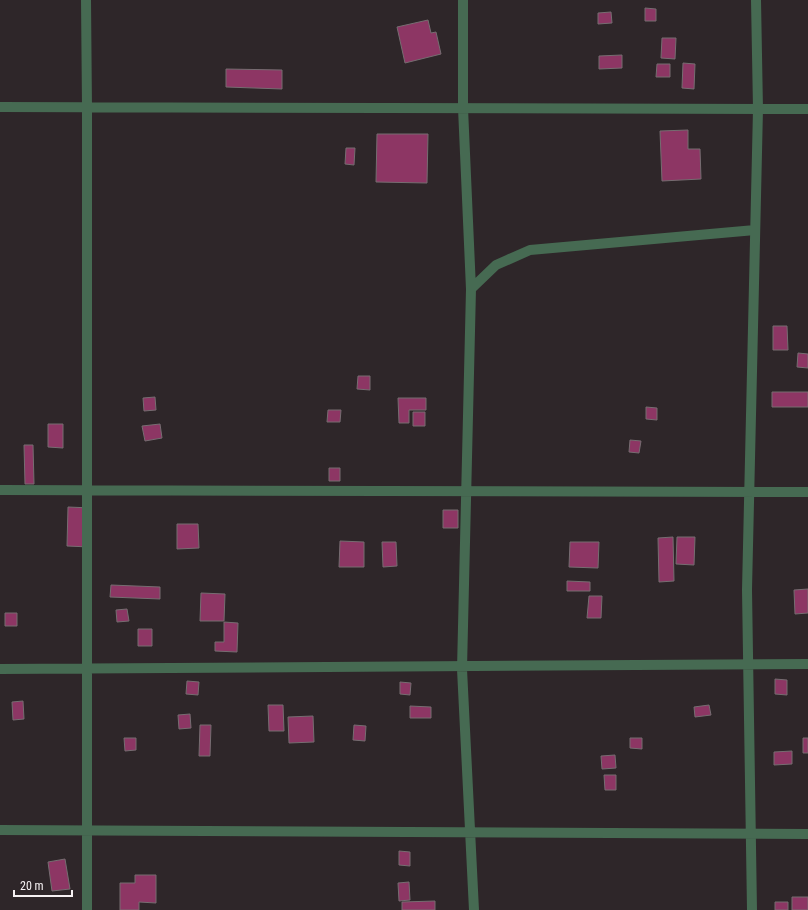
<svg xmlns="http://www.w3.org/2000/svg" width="808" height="910" viewBox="0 0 808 910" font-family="'Roboto Condensed',sans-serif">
<rect width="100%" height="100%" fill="#2e2629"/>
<!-- building -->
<path fill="#8d3664" stroke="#766d71" d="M 645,8 L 656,9 L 656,21 L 645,21 Z
M 611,12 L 612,23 L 598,24 L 598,13 Z
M 428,20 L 431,33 L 436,32 L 441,54 L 405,63 L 397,27 Z
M 662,38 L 676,38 L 675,59 L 661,58 Z
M 622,55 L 622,68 L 599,69 L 599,56 Z
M 683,63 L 695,64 L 694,89 L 682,88 Z
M 657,64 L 670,64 L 670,77 L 656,77 Z
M 226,69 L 282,70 L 282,89 L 226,87 Z
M 688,130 L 688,149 L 700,149 L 701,179 L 662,181 L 660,131 Z
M 377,134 L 428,134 L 427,183 L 376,182 Z
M 346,148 L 355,148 L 354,165 L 345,164 Z
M 773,326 L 787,326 L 788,350 L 773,350 Z
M 798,353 L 808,354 L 808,368 L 797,367 Z
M 358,376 L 370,376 L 370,390 L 357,389 Z
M 772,392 L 808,392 L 808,407 L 772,407 Z
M 155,397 L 156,410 L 144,411 L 143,398 Z
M 398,398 L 426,398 L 426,410 L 409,410 L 409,423 L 399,423 Z
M 646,407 L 657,408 L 657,420 L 646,419 Z
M 328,410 L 341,410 L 340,422 L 327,422 Z
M 413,412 L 425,412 L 425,426 L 413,426 Z
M 48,424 L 63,424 L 63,448 L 48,447 Z
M 160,424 L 162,438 L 145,441 L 142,426 Z
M 630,440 L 641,441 L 639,453 L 629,452 Z
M 24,445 L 33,445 L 34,484 L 25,484 Z
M 329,468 L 340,468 L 340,481 L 329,481 Z
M 68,507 L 91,508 L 90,547 L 67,546 Z
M 443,510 L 458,510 L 458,528 L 443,528 Z
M 177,524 L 198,524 L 199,548 L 177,549 Z
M 673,537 L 674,581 L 659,582 L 658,538 Z
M 677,537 L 695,537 L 694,565 L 676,564 Z
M 340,541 L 364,542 L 364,567 L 339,567 Z
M 382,542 L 396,542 L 397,566 L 383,567 Z
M 570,542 L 599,542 L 598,568 L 569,567 Z
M 567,581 L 590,582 L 590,591 L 567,591 Z
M 111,585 L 160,587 L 160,599 L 110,597 Z
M 808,589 L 808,613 L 795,614 L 794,590 Z
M 201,593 L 225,594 L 224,621 L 200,621 Z
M 589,596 L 602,596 L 601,618 L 587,618 Z
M 127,609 L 129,621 L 117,622 L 116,610 Z
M 5,613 L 17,613 L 17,626 L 5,626 Z
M 224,622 L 238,623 L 237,652 L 215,651 L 215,642 L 224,642 Z
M 138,629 L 152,629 L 152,646 L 138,646 Z
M 775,679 L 787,680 L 787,695 L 775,694 Z
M 187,681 L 199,682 L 198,695 L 186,694 Z
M 400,682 L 411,683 L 410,695 L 400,694 Z
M 23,701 L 24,719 L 13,720 L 12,702 Z
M 268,705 L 283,705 L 284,731 L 269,731 Z
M 709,705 L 711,715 L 695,717 L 694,707 Z
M 410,706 L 431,707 L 431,718 L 410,718 Z
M 190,714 L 191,728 L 179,729 L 178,715 Z
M 313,716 L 314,742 L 289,743 L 288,717 Z
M 200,725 L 211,725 L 210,756 L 199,756 Z
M 354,725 L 366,726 L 365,741 L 353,740 Z
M 124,738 L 136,738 L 136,750 L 125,751 Z
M 630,738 L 642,738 L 642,749 L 630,748 Z
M 803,738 L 808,738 L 808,753 L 803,753 Z
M 792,751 L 792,764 L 774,765 L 774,752 Z
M 615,755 L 616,768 L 602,769 L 601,756 Z
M 604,775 L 616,775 L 616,790 L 605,790 Z
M 399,851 L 410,852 L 410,866 L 399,865 Z
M 65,859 L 70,889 L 52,891 L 48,862 Z
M 135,875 L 156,875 L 156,903 L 139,902 L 139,910 L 120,910 L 120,883 L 135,883 Z
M 409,882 L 410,900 L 399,901 L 398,883 Z
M 792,897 L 808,897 L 808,910 L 792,910 Z
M 435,901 L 435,910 L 402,910 L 402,902 Z
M 775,902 L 788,902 L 788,910 L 775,910 Z"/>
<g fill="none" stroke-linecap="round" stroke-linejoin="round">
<!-- minor -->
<path stroke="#466a52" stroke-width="10" d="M 86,0 L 87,107 L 87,910
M 463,0 L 463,108 L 471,289
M 0,107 L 808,109
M 0,490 L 808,492
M 0,669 L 808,664
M 0,830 L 808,834
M 474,910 L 462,669 L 471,289 L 496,265 L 530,250 L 755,230
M 752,910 L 747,590 L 758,109 L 756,0"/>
</g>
<!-- scale -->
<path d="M14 890v6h58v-6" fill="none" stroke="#f6f1f3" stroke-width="2"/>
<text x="20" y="890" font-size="12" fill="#f6f1f3" stroke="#2e2629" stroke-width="3" paint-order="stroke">20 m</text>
</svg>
